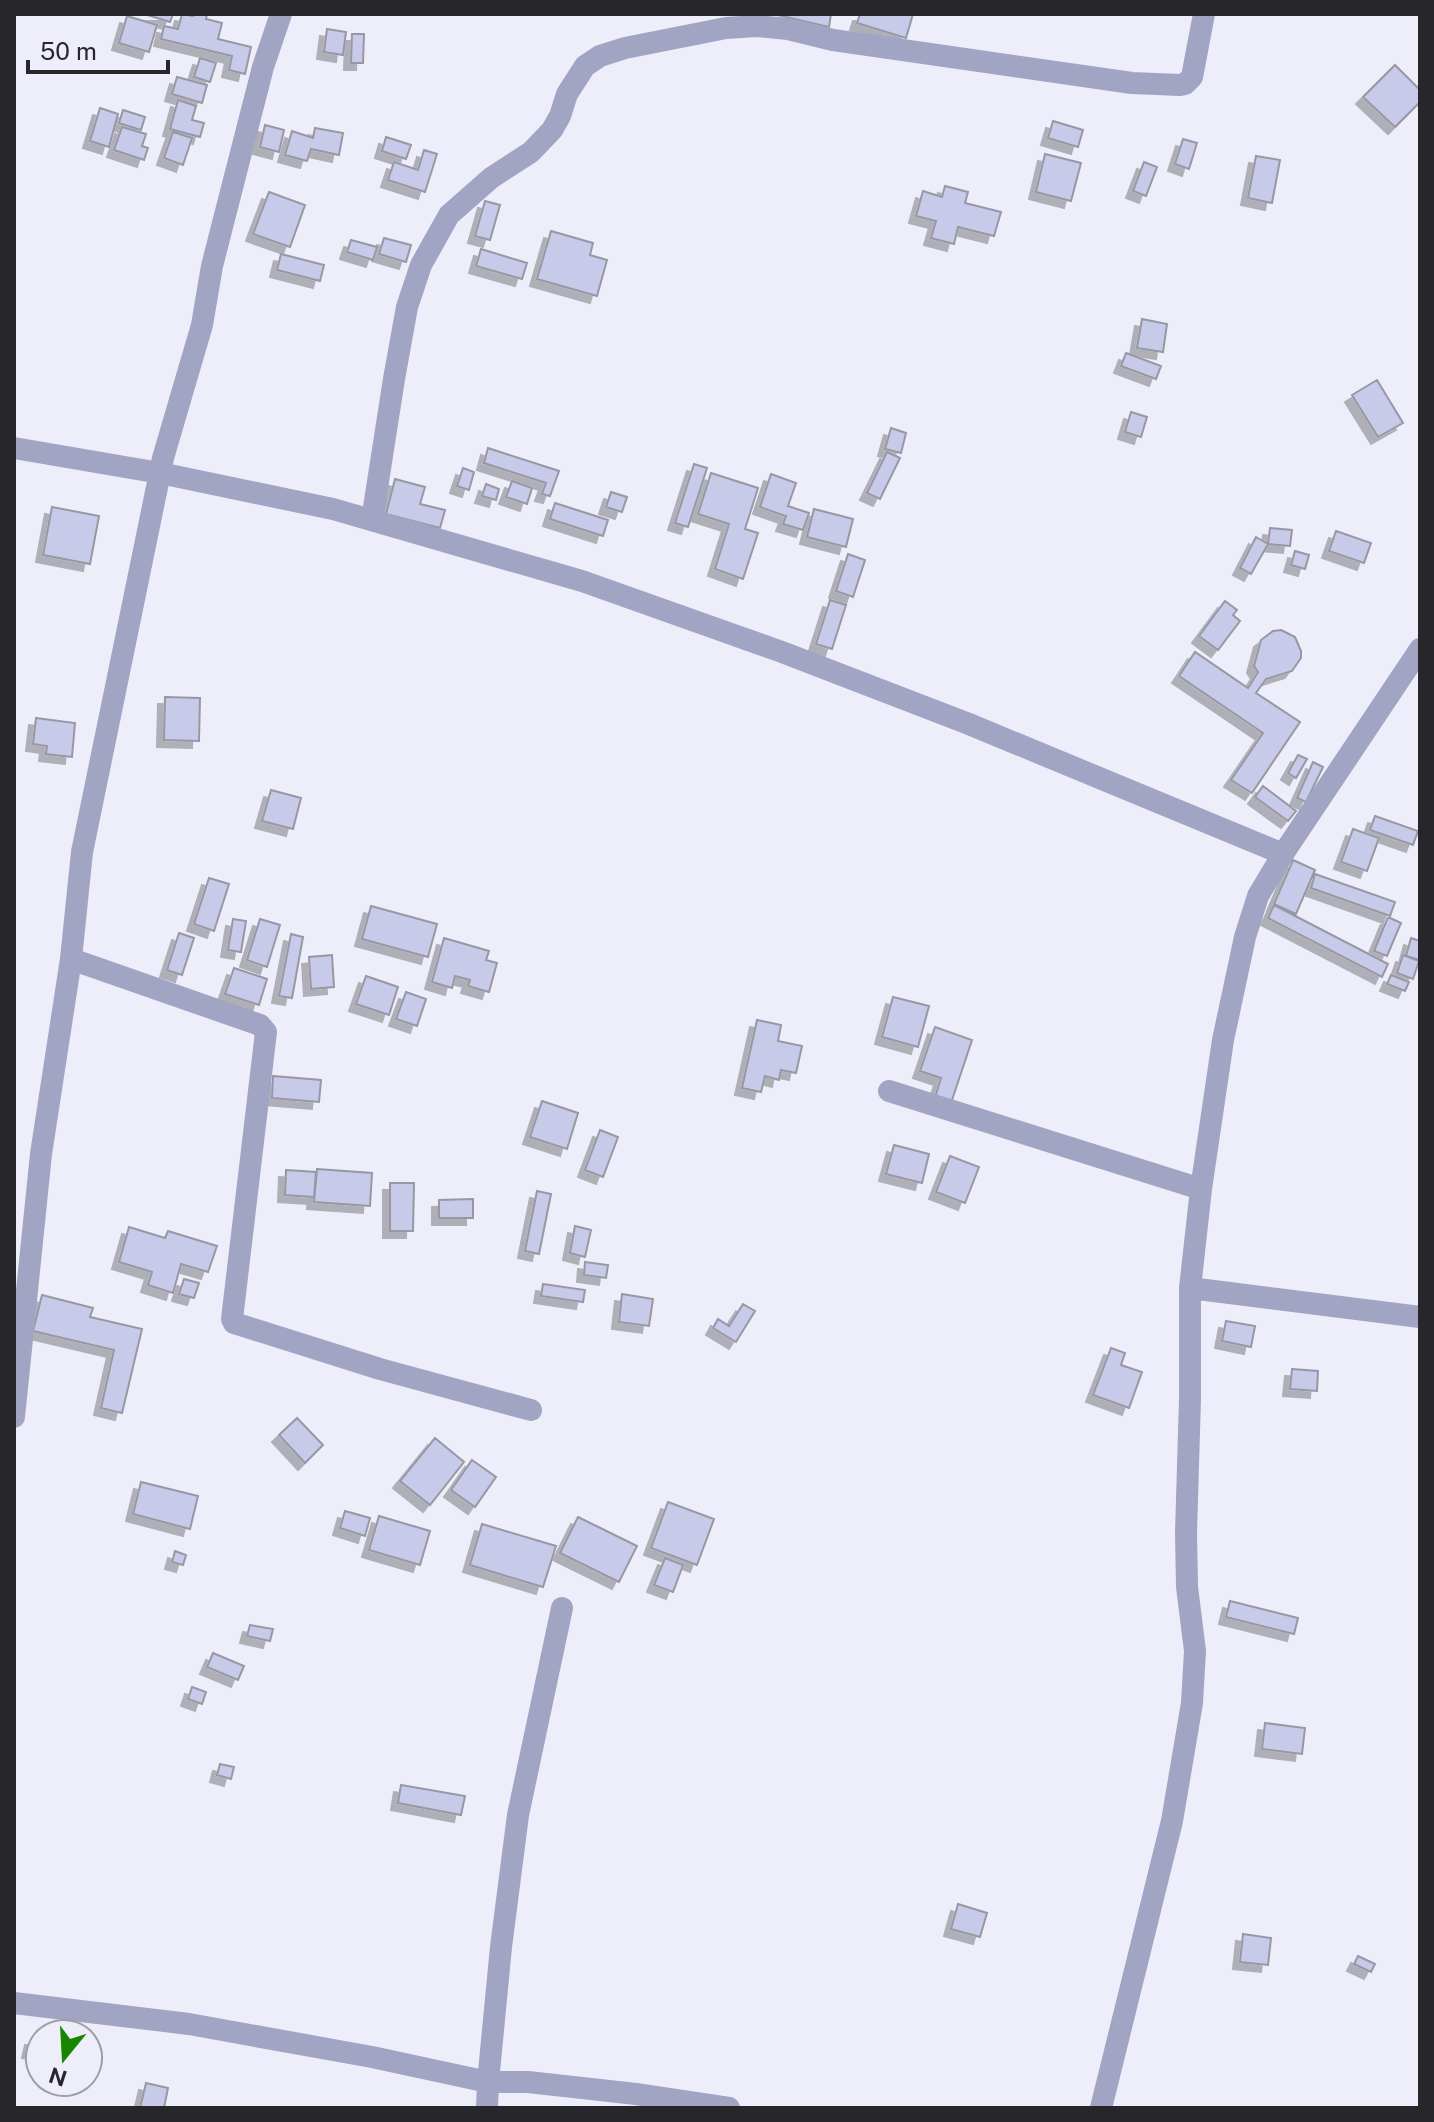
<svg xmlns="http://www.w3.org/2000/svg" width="1434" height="2122" viewBox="0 0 1434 2122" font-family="'Public Sans',sans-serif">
<defs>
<filter id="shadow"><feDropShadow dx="-7" dy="7" stdDeviation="0" flood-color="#0004"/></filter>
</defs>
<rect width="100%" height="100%" fill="#edeefa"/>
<!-- building -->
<path fill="#c8cae9" stroke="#9798a3" stroke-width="2" filter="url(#shadow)" d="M 144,14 L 173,14 L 170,22 Z
M 182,14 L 193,16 L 193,14 L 207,14 L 206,19 L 222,23 L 218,39 L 251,47 L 245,74 L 229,70 L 232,56 L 161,39 L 164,26 L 178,29 Z
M 773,14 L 831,14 L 829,27 Z
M 860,14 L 913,14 L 906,38 L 857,23 Z
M 127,16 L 157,25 L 149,52 L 119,43 Z
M 327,29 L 346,32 L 343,55 L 324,52 Z
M 352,34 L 364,34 L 363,63 L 351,63 Z
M 200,58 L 216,63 L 210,82 L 194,77 Z
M 1395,65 L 1420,90 L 1420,102 L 1395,127 L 1363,97 Z
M 177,77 L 207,85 L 202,103 L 172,94 Z
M 178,100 L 196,106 L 192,120 L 204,123 L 200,137 L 170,129 Z
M 100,108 L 118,114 L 109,147 L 90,141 Z
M 123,110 L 145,117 L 141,130 L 119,123 Z
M 1053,121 L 1083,130 L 1078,147 L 1048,138 Z
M 265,125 L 284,130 L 279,152 L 260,147 Z
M 122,127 L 146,134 L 142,146 L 148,148 L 144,160 L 114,150 Z
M 315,128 L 343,133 L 339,155 L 311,149 L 307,161 L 285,155 L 292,131 L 313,138 Z
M 173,132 L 192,138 L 183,165 L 164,158 Z
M 386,137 L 411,145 L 406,159 L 382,151 Z
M 1183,139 L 1197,143 L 1189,169 L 1175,164 Z
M 424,150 L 437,154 L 425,192 L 388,180 L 394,162 L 418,170 Z
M 1045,154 L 1081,163 L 1071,201 L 1036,192 Z
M 1256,156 L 1280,160 L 1272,203 L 1248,198 Z
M 1144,162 L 1157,167 L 1146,196 L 1133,191 Z
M 945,186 L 968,192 L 965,203 L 1001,212 L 994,236 L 958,227 L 954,244 L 931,238 L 936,221 L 916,216 L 923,191 L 942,197 Z
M 269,192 L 305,205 L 290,247 L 253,234 Z
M 485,201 L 500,205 L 490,240 L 475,236 Z
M 551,231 L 593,243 L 590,255 L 607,260 L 597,296 L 537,279 Z
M 384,238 L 411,245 L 406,262 L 379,254 Z
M 351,240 L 377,247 L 373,260 L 347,252 Z
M 481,249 L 527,263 L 522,279 L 476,266 Z
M 281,254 L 324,265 L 320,281 L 277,270 Z
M 1142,319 L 1167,324 L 1163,352 L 1137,348 Z
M 1126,353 L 1161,366 L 1156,379 L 1121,366 Z
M 1377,380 L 1403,423 L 1378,437 L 1352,395 Z
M 1131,412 L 1147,417 L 1141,437 L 1125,432 Z
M 891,428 L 906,433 L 901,453 L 885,449 Z
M 488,448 L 559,471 L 550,496 L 542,494 L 546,483 L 484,463 Z
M 887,452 L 900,458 L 880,499 L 867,493 Z
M 694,464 L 707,468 L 688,527 L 675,523 Z
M 463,468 L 474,472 L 469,490 L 457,486 Z
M 711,473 L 758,488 L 745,529 L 758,533 L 743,579 L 715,569 L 729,524 L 698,514 Z
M 771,474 L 796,483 L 788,506 L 809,513 L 803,530 L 783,524 L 786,516 L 760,507 Z
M 395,479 L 425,487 L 420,504 L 445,510 L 440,528 L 386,514 Z
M 512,481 L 532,488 L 527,504 L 506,497 Z
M 486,484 L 499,489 L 496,500 L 482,496 Z
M 611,492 L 627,497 L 622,512 L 606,507 Z
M 555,503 L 608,520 L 603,536 L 550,519 Z
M 52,507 L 99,516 L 90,564 L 43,555 Z
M 814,509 L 853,519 L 846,547 L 807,537 Z
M 1270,528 L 1292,530 L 1290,546 L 1268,544 Z
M 1336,531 L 1371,543 L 1364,563 L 1329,551 Z
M 1256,537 L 1268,544 L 1251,574 L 1240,568 Z
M 1295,551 L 1309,555 L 1305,569 L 1291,565 Z
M 848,554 L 865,560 L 853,597 L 836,591 Z
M 830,600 L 846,605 L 832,649 L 816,644 Z
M 1225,601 L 1237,610 L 1233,615 L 1240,621 L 1218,650 L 1199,636 Z
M 1281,630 L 1295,637 L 1301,651 L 1301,658 L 1292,671 L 1266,679 L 1256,693 L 1300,722 L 1252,793 L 1231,780 L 1263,733 L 1179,676 L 1195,652 L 1248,688 L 1258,672 L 1254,666 L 1261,640 L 1273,631 Z
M 165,697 L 200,698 L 199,741 L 164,740 Z
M 36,718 L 75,723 L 72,757 L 46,754 L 47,746 L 33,744 Z
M 1298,755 L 1307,759 L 1296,778 L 1288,773 Z
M 1313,762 L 1323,767 L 1306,802 L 1297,798 Z
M 1263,786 L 1296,811 L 1288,821 L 1255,797 Z
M 271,790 L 301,798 L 293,829 L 262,821 Z
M 1375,816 L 1418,831 L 1413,845 L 1370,830 Z
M 1353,829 L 1379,838 L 1367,871 L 1341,862 Z
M 1293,860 L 1315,870 L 1296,914 L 1274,904 Z
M 1315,874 L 1395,902 L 1390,916 L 1311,888 Z
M 209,878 L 229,884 L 214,931 L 194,924 Z
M 1274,905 L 1388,964 L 1382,977 L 1268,918 Z
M 371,906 L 437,924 L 428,957 L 362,939 Z
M 1388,917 L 1401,923 L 1387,956 L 1374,951 Z
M 233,919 L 246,921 L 241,952 L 228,950 Z
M 260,919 L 280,925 L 267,967 L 247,960 Z
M 179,933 L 194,938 L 182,975 L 167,970 Z
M 291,934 L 303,937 L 292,998 L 279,996 Z
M 444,938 L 489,951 L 486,960 L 497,963 L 489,992 L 468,986 L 470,980 L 455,976 L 452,988 L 432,982 Z
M 1411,938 L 1420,941 L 1420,960 L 1406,956 Z
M 332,955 L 334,987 L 311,989 L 309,957 Z
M 1403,955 L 1419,961 L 1413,979 L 1397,973 Z
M 234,968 L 267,979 L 259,1005 L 225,994 Z
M 1391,975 L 1409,982 L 1405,991 L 1387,984 Z
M 366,976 L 398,987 L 389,1015 L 356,1004 Z
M 406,992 L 426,999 L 417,1026 L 396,1019 Z
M 893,997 L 929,1006 L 918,1047 L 882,1037 Z
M 757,1020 L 781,1025 L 778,1041 L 802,1046 L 796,1073 L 781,1070 L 779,1080 L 765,1076 L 761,1092 L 742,1088 Z
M 935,1027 L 972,1040 L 951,1103 L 935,1098 L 941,1078 L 920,1071 Z
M 273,1076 L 321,1080 L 319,1102 L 272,1098 Z
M 542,1101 L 578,1113 L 567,1149 L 530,1137 Z
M 600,1130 L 618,1137 L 603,1177 L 585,1170 Z
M 894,1145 L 929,1154 L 922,1183 L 886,1174 Z
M 950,1156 L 979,1167 L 965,1203 L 936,1192 Z
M 317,1169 L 372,1173 L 370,1206 L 314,1202 Z
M 286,1170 L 316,1172 L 314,1197 L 285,1195 Z
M 390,1183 L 414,1183 L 413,1231 L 390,1231 Z
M 537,1191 L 551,1194 L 539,1254 L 525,1251 Z
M 473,1199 L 473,1218 L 439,1218 L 439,1200 Z
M 575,1226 L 591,1230 L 585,1257 L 570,1253 Z
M 129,1227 L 165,1238 L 168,1231 L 217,1246 L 208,1272 L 181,1264 L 173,1293 L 148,1285 L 152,1272 L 119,1262 Z
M 585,1262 L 608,1265 L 606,1278 L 584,1275 Z
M 184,1279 L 199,1283 L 194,1298 L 179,1294 Z
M 543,1284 L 585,1290 L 583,1302 L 541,1296 Z
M 622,1294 L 653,1299 L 649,1326 L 619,1322 Z
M 42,1295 L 93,1308 L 90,1317 L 142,1329 L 122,1413 L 101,1408 L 114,1350 L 33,1331 Z
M 743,1304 L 755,1311 L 736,1342 L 713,1328 L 718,1319 L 729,1326 Z
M 1226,1321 L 1255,1326 L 1251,1347 L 1222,1341 Z
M 1111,1348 L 1125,1353 L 1121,1365 L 1142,1372 L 1129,1408 L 1093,1395 Z
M 1292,1369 L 1318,1371 L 1317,1391 L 1290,1389 Z
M 297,1418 L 323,1445 L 305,1463 L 279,1435 Z
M 435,1438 L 464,1462 L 430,1505 L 400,1481 Z
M 472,1460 L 496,1477 L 475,1507 L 451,1490 Z
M 141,1482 L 198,1496 L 190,1529 L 133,1514 Z
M 668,1502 L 714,1519 L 697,1565 L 651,1548 Z
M 345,1511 L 370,1518 L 365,1536 L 340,1528 Z
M 379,1516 L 430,1531 L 420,1565 L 369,1550 Z
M 578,1517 L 637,1546 L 619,1582 L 560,1553 Z
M 482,1524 L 556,1546 L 543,1587 L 470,1565 Z
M 175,1551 L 186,1555 L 183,1565 L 172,1562 Z
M 665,1558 L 683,1565 L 673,1592 L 654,1585 Z
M 1230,1601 L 1298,1618 L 1294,1634 L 1226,1617 Z
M 250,1625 L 273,1629 L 270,1641 L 247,1636 Z
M 213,1653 L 244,1666 L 238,1680 L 207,1667 Z
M 192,1687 L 206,1692 L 202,1704 L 188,1699 Z
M 1265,1723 L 1305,1728 L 1302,1754 L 1262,1749 Z
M 220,1764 L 234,1767 L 231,1779 L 217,1775 Z
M 401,1785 L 465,1796 L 461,1815 L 398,1803 Z
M 958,1904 L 987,1913 L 980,1937 L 951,1929 Z
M 1243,1934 L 1271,1938 L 1268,1965 L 1240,1962 Z
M 1358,1956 L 1375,1964 L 1371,1972 L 1354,1964 Z
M 32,2038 L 40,2039 L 40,2053 L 29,2051 Z
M 146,2083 L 168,2088 L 164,2108 L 140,2108 Z"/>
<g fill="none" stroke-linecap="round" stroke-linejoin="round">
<!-- minor -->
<path stroke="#a2a4c4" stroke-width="22" d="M 160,473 L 333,509 L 582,581 L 782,652 L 969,724 L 1283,854
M 372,520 L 394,379 L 407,307 L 421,265 L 449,215 L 491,178 L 531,152 L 552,130 L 560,116 L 567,94 L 585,66 L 600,56 L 625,48 L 726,28 L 757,26 L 788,29 L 833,40 L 1132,83 L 1180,85 L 1185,84 L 1192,77 L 1204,14
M 71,959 L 260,1025 L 266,1032 L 232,1319 L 234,1323 L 380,1369 L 531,1410
M 889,1091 L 1201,1189
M 1190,1288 L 1420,1317
M 14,2003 L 189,2024 L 372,2057 L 488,2082 L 528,2082 L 636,2094 L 729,2108
M 487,2108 L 488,2082 L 501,1947 L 518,1815 L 562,1608
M 1101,2108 L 1172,1821 L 1192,1703 L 1195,1651 L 1187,1587 L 1186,1533 L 1190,1399 L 1190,1288 L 1201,1189 L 1223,1040 L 1245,937 L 1258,896 L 1283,854 L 1420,649"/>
<!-- tertiary -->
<path stroke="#a2a4c4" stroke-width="22" d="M 14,448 L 160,473
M 14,1417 L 41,1154 L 71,959 L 82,852 L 163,458 L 202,325 L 212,266 L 263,67 L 281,14"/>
</g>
<!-- border -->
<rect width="1434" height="2122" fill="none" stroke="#27272b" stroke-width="32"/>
<!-- north arrow -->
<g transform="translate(64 2058) rotate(198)"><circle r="38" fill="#edeefa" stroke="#9e9ea7" stroke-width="2"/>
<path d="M0-6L14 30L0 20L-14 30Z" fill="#198600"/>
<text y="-12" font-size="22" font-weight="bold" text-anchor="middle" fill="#27272b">N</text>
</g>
<!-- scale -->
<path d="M28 60v12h140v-12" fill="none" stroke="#27272b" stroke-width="4"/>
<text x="40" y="60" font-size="24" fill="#27272b" stroke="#edeefa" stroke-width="6" paint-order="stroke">50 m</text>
</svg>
